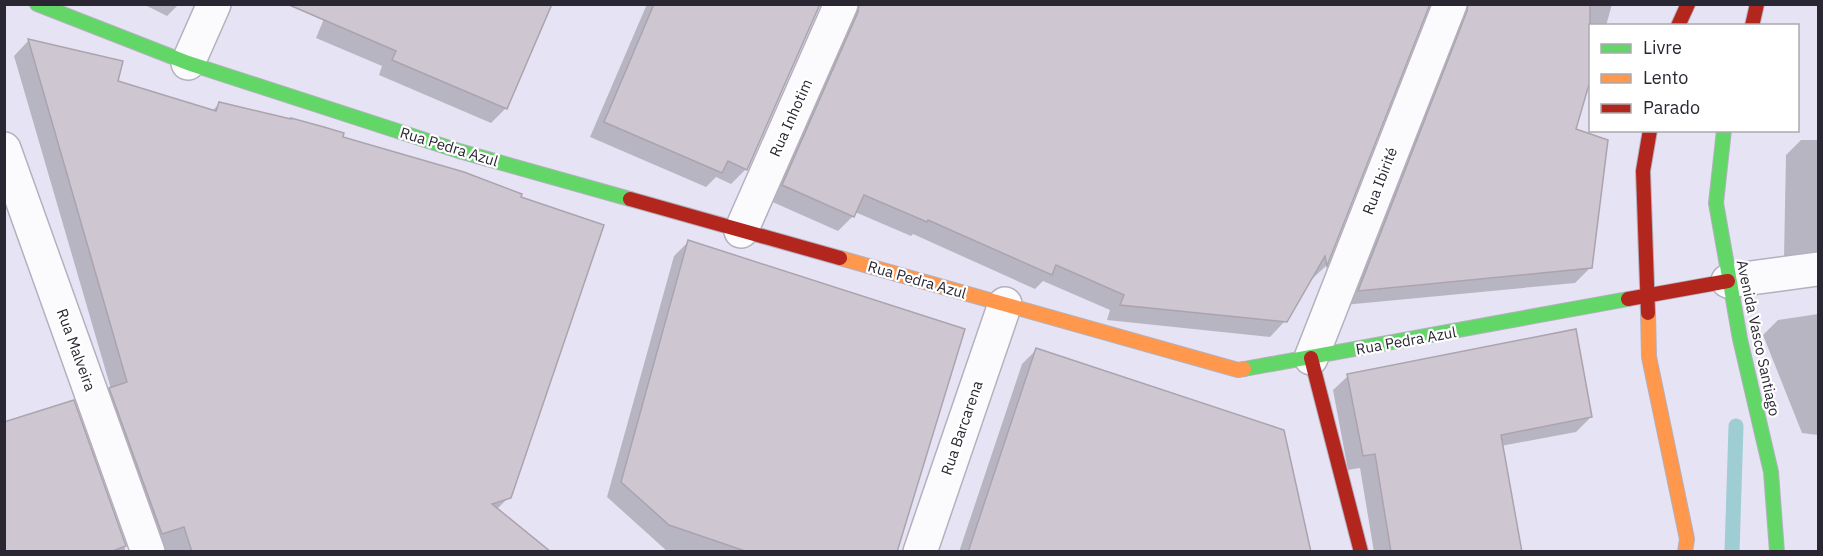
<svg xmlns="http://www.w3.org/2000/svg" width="1823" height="556" viewBox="0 0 1823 556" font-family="'IBM Plex Sans',sans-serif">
<rect width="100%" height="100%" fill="#e6e3f4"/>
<!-- shadow -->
<path fill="#0003" d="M 143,4 L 179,4 L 167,16 Z
M 330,4 L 551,4 L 506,108 L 491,123 L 379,75 L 382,66 L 316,38 Z
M 647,4 L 819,4 L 746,169 L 731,184 L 716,177 L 706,187 L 590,137 Z
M 837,4 L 1428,4 L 1326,266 L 1312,279 L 1311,276 L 1285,321 L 1270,337 L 1107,320 L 1110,310 L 1043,281 L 1035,289 L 913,234 L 911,236 L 855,212 L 853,216 L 838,231 L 768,200 Z
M 1446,4 L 1612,4 L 1606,26 L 1590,26 L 1590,76 L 1574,130 L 1590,268 L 1575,283 L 1344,305 Z
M 28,41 L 121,62 L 116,82 L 212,111 L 219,104 L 341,138 L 509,497 L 496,510 L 549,552 L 148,552 L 95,404 L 111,389 L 14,56 Z
M 1801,140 L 1818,140 L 1818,256 L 1784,256 L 1786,155 Z
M 689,241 L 895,552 L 668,552 L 607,497 L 674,256 Z
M 1818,314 L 1818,435 L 1802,433 L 1763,335 L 1778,320 Z
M 1037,349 L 1309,552 L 959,552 L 1022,364 Z
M 1348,376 L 1591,417 L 1576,432 L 1501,446 L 1521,552 L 1374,552 L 1360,468 L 1348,470 L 1333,390 Z
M 73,401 L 126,552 L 4,552 Z"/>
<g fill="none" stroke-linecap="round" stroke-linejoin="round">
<!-- stream -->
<path stroke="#9ecdd3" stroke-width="15" d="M 1732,552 L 1736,426"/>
</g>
<!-- building -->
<path fill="#cec6d0" stroke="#aba3ae" stroke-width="1.5" d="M 287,4 L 552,4 L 507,109 L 392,60 L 396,51 Z
M 654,4 L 820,4 L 747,170 L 728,161 L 722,173 L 604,122 Z
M 859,4 L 1430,4 L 1327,266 L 1325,256 L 1287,322 L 1120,305 L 1124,295 L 1056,265 L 1052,275 L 928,220 L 927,222 L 864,195 L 854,217 L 782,185 L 858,12 Z
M 1468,4 L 1590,4 L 1590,81 L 1576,129 L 1608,140 L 1592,268 L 1358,291 L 1467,11 Z
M 28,39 L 123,61 L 118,81 L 216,111 L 219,102 L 291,119 L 291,118 L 324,127 L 344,133 L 343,137 L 464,172 L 522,194 L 521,197 L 604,225 L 511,498 L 492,504 L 551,552 L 192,552 L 184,527 L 162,534 L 109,388 L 127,382 Z
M 688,240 L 965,329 L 897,552 L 748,552 L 669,525 L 621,482 Z
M 1576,329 L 1592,417 L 1501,435 L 1522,552 L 1391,552 L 1375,454 L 1363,456 L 1347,374 Z
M 1036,348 L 1284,430 L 1311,552 L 968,552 Z
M 74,400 L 126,546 L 110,552 L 4,552 L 4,422 Z"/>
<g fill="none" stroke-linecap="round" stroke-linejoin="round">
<!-- street casing -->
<g stroke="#b3b1be" stroke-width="36">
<path id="street" d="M 188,63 L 214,4
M 4,149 L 148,552
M 741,231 L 841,4
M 1728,281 L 1818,269
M 1311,358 L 1450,4
M 920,552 L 1005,304"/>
</g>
<!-- fast casing -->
<g stroke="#b3b1be" stroke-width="16">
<path id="fast" d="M 37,4 L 188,63 L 459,151 L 630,199
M 1724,130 L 1716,203 L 1740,339 L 1771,472 L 1777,552
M 1244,369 L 1628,299"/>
</g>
<!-- slow casing -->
<g stroke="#b3b1be" stroke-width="16">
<path id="slow" d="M 840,258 L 1238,370 L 1244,369
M 1648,313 L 1649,357 L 1687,539 L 1685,552"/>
</g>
<!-- jam casing -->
<g stroke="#b3b1be" stroke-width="16">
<path id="jam" d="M 1678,26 L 1688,4
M 1752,26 L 1757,4
M 630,199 L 840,258
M 1628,299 L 1728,281
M 1648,313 L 1643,171 L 1650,130
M 1311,358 L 1361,552"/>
</g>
<!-- street -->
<use href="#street" stroke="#fbfbfd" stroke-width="33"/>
<!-- fast -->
<use href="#fast" stroke="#63d668" stroke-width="14"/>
<!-- slow -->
<use href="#slow" stroke="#ff974d" stroke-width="14"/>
<!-- jam -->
<use href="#jam" stroke="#b3261e" stroke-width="14"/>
</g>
<g text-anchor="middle" stroke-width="4.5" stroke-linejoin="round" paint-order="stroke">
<!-- street labels -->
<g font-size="15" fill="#2a2733" stroke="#fff">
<text transform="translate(791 118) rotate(-66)" y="5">Rua Inhotim</text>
<text transform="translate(449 147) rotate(17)" y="5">Rua Pedra Azul</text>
<text transform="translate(1380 181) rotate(-69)" y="5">Rua Ibirité</text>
<text transform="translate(917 280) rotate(16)" y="5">Rua Pedra Azul</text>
<text transform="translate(1758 338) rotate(78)" y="5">Avenida Vasco Santiago</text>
<text transform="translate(1406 341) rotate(-10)" y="5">Rua Pedra Azul</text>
<text transform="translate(76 350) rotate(70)" y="5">Rua Malveira</text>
<text transform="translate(962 428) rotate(-71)" y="5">Rua Barcarena</text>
</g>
</g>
<!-- border -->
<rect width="1823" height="556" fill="none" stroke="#2a2733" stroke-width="12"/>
<!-- legend -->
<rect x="1589" y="24" width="210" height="108" fill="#ffffff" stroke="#aaa9ad" stroke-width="1.5"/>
<rect x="1601" y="44" width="30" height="9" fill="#63d668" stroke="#aaa9ad" stroke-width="1.5"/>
<text x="1643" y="54" font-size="18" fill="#2a2733">Livre</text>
<rect x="1601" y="74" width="30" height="9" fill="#ff974d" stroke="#aaa9ad" stroke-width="1.5"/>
<text x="1643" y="84" font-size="18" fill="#2a2733">Lento</text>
<rect x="1601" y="104" width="30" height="9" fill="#b3261e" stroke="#aaa9ad" stroke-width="1.5"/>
<text x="1643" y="114" font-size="18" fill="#2a2733">Parado</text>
</svg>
